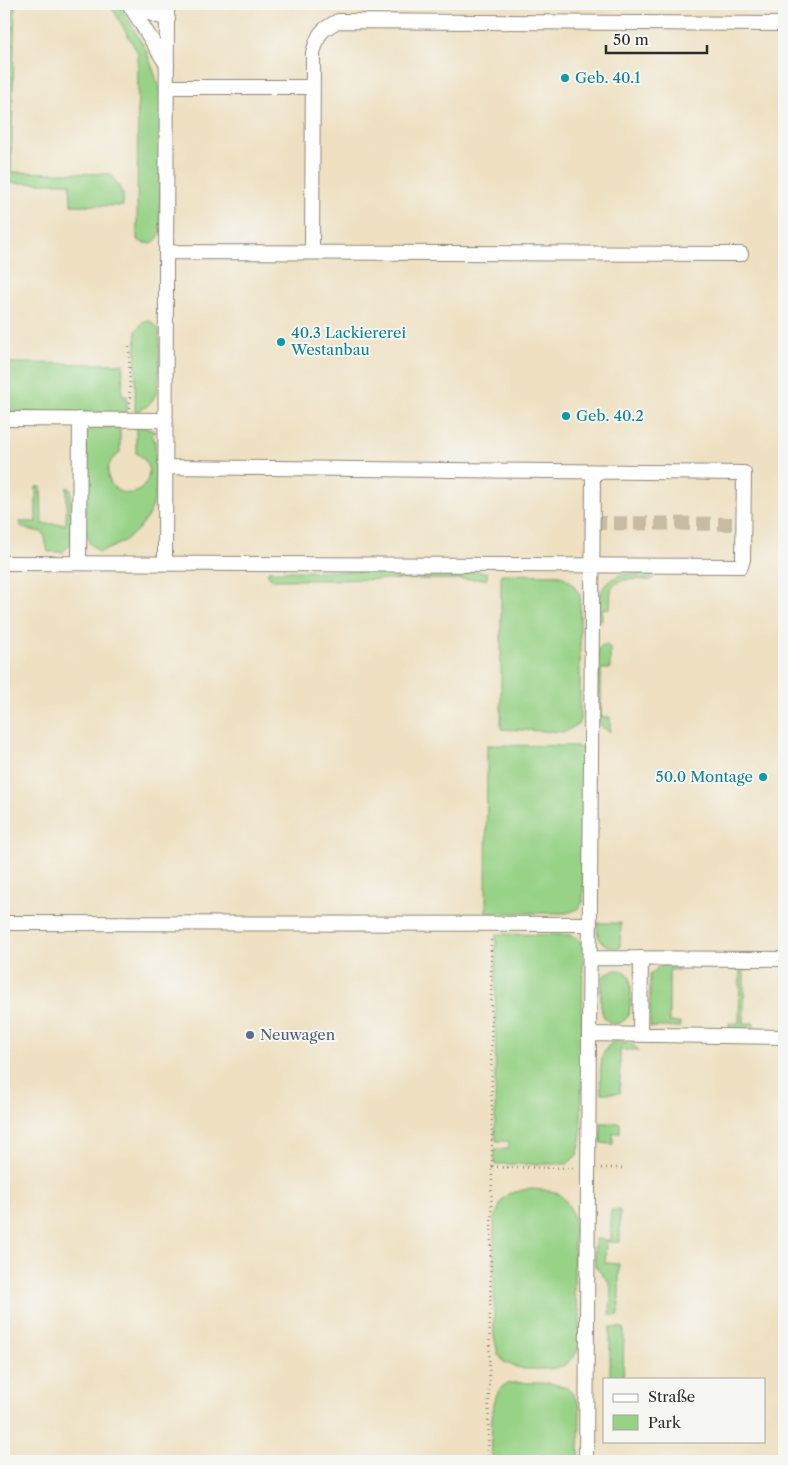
<svg xmlns="http://www.w3.org/2000/svg" width="788" height="1465" viewBox="0 0 788 1465" font-family="'Libre Caslon Text',serif">
<rect width="100%" height="100%" fill="#f6f6f2"/>
<filter id="ink" filterUnits="userSpaceOnUse"><feTurbulence type="fractalNoise" baseFrequency=".02" numOctaves="2"/><feDisplacementMap in="SourceGraphic" scale="10" xChannelSelector="R" yChannelSelector="G"/><feConvolveMatrix kernelMatrix="1 2 1 2 8 2 1 2 1" color-interpolation-filters="sRGB"/></filter>
<filter id="wash" filterUnits="userSpaceOnUse"><feTurbulence type="fractalNoise" baseFrequency=".0096" numOctaves="4" result="noise"/><feDisplacementMap in="SourceGraphic" scale="20" xChannelSelector="R" yChannelSelector="G"/><feGaussianBlur stdDeviation="1.12" result="paint"/><feColorMatrix in="noise" values="0 0 0 0 0 0 0 0 0 0 0 0 0 0 0 0 0 1.4 0 .05"/><feComposite in="paint" operator="in"/></filter>
<g filter="url(#wash)">
<rect width="100%" height="100%" fill="#eee0c1"/>
<!-- green -->
<path fill="#97d286" stroke="#617e58" d="M 4,4 L 15,4 L 11,172 L 111,174 L 123,194 L 123,206 L 71,205 L 70,183 L 4,183 Z
M 110,4 L 119,4 L 146,50 L 160,89 L 161,89 L 160,232 C 158,244 146,247 137,239 L 138,53 Z
M 148,320 C 152,322 157,326 159,331 C 161,339 159,387 156,394 C 151,404 145,409 135,412 L 136,331 L 143,322 Z
M 4,363 L 123,364 L 122,396 L 127,396 L 127,413 L 4,412 Z
M 95,427 L 120,427 L 120,453 C 92,470 118,506 141,489 C 146,484 149,478 149,471 C 148,463 143,457 136,453 L 136,427 C 143,427 149,428 155,432 L 152,434 L 155,442 C 155,460 158,489 153,505 C 144,530 123,545 99,552 L 90,544 L 85,532 L 86,435 L 90,428 Z
M 36,487 L 41,487 L 42,524 L 66,524 L 67,487 L 71,490 L 71,544 L 63,552 L 48,552 L 44,534 C 36,528 27,533 20,525 L 20,522 L 36,522 Z
M 268,571 L 487,572 L 487,579 L 272,580 L 270,576 L 268,575 Z
M 501,574 L 560,575 L 570,581 L 580,595 L 580,723 L 565,732 L 501,729 Z
M 623,574 L 652,574 L 654,578 L 651,580 C 639,580 614,575 611,592 C 610,597 611,603 610,608 L 602,609 L 602,621 L 599,621 C 599,598 597,583 623,574 Z
M 603,645 L 607,645 L 610,648 L 610,669 L 601,669 L 601,717 L 610,717 L 610,732 L 602,727 L 598,720 L 598,649 Z
M 487,745 L 576,746 L 581,748 L 584,753 L 583,902 C 579,910 574,911 566,913 L 486,913 Z
M 597,923 L 621,923 L 620,948 C 602,947 597,941 597,923 Z
M 496,934 L 569,935 C 576,936 579,940 583,946 L 581,1142 L 577,1155 L 567,1164 L 495,1164 L 495,1149 L 509,1149 L 509,1141 L 496,1141 L 496,1137 L 495,1136 Z
M 661,964 L 674,964 L 679,970 L 669,970 L 669,1022 L 680,1023 L 680,1027 L 650,1027 L 650,975 Z
M 735,965 C 742,965 750,963 754,970 L 744,970 L 744,1023 L 754,1023 L 754,1028 L 729,1028 L 729,1023 L 739,1023 L 740,970 L 730,970 L 731,967 Z
M 616,970 C 621,970 627,971 629,976 C 632,982 631,1010 628,1016 C 625,1021 620,1023 615,1025 C 609,1022 606,1021 603,1015 C 600,1008 599,981 605,975 C 608,972 612,971 616,970 Z
M 615,1041 C 625,1041 631,1043 639,1050 L 620,1050 L 620,1093 L 601,1093 C 601,1074 596,1052 615,1041 Z
M 601,1123 L 620,1123 L 620,1133 L 613,1133 L 613,1144 L 601,1143 Z
M 527,1189 C 555,1190 566,1191 574,1220 L 574,1293 L 580,1314 L 580,1347 L 573,1358 L 565,1365 L 551,1369 L 524,1369 L 513,1366 L 504,1362 L 498,1354 L 494,1336 L 494,1220 L 502,1200 L 508,1194 Z
M 611,1210 L 620,1210 L 620,1242 L 606,1242 L 605,1263 L 619,1264 L 619,1315 L 610,1315 L 611,1287 L 608,1281 L 595,1266 L 595,1239 L 611,1240 Z
M 610,1327 L 624,1328 L 623,1379 L 610,1379 Z
M 550,1383 L 567,1388 L 574,1396 L 580,1407 L 579,1461 L 492,1461 C 492,1444 487,1390 507,1384 C 516,1381 539,1384 550,1383 Z"/>
</g>
<g filter="url(#ink)">
<g fill="none" stroke-linecap="round" stroke-linejoin="round">
<!-- minor-tunnel -->
<path stroke="#c7bca3" stroke-width="14" stroke-dasharray="14 7" stroke-linecap="butt" d="M 592,523 L 744,524"/>
<!-- minor casing -->
<g stroke="#8c8676" stroke-width="16">
<path id="minor" d="M 129,4 L 167,65
M 142,4 L 152,14 L 168,19
M 167,87 L 313,87
M 167,252 L 741,254
M 312,252 L 313,53 C 319,33 319,31 338,21 L 784,24
M 4,419 L 166,420
M 4,563 L 741,566 L 743,559 L 744,473 L 166,467
M 79,563 L 80,419
M 165,563 L 167,4
M 4,923 L 590,924
M 590,958 L 784,959
M 589,1034 L 784,1037
M 640,1035 L 641,958
M 586,1461 L 593,473"/>
</g>
<!-- path -->
<path stroke="#8c8676" stroke-width="2.5" stroke-dasharray="1 4" stroke-linecap="butt" d="M 129,347 L 130,408
M 492,1167 L 576,1168
M 601,1168 L 624,1168
M 488,1461 L 492,1167 L 491,938"/>
<!-- minor -->
<use href="#minor" stroke="#fff" stroke-width="14"/>
</g>
</g>
<!-- markers -->
<g fill="#0f9aa8" stroke="#f6f6f2" stroke-width="2">
<circle cx="565" cy="78" r="5"/>
<circle cx="281" cy="342" r="5"/>
<circle cx="566" cy="416" r="5"/>
<circle cx="763" cy="777" r="5"/>
</g>
<circle fill="#5c6f8a" stroke="#f6f6f2" stroke-width="2" cx="250" cy="1035" r="5"/>
<g text-anchor="middle" stroke-width="4" stroke-linejoin="round" paint-order="stroke">
<!-- culture labels -->
<g font-size="15" fill="#0d838f" stroke="#f6f6f2" text-anchor="start">
<text x="575" y="83">Geb. 40.1</text>
<text x="291" y="338">40.3 Lackiererei<tspan x="291" dy="17">Westanbau</tspan></text>
<text x="576" y="421">Geb. 40.2</text>
<text x="753" y="782" text-anchor="end">50.0 Montage</text>
</g>
<!-- service labels -->
<g font-size="15" fill="#4e5e75" stroke="#f6f6f2" text-anchor="start">
<text x="260" y="1040">Neuwagen</text>
</g>
</g>
<!-- margin -->
<rect width="788" height="1465" fill="none" stroke="#f6f6f2" stroke-width="20"/>
<!-- legend -->
<rect x="603" y="1378" width="162" height="65" fill="#f6f6f2" stroke="#a5a5a2"/>
<rect x="613" y="1394" width="25" height="8" fill="#ffffff" stroke="#a5a5a2"/>
<text x="648" y="1402" font-size="15" fill="#2b2b2b">Straße</text>
<rect x="613" y="1415" width="25" height="15" fill="#97d286" stroke="#a5a5a2"/>
<text x="648" y="1428" font-size="15" fill="#2b2b2b">Park</text>
<!-- scale -->
<path d="M606 45v8h101v-8" fill="none" stroke="#2b2b2b" stroke-width="2.5"/>
<text x="613" y="45" font-size="15" fill="#2b2b2b" stroke="#f6f6f2" stroke-width="4" paint-order="stroke">50 m</text>
</svg>
